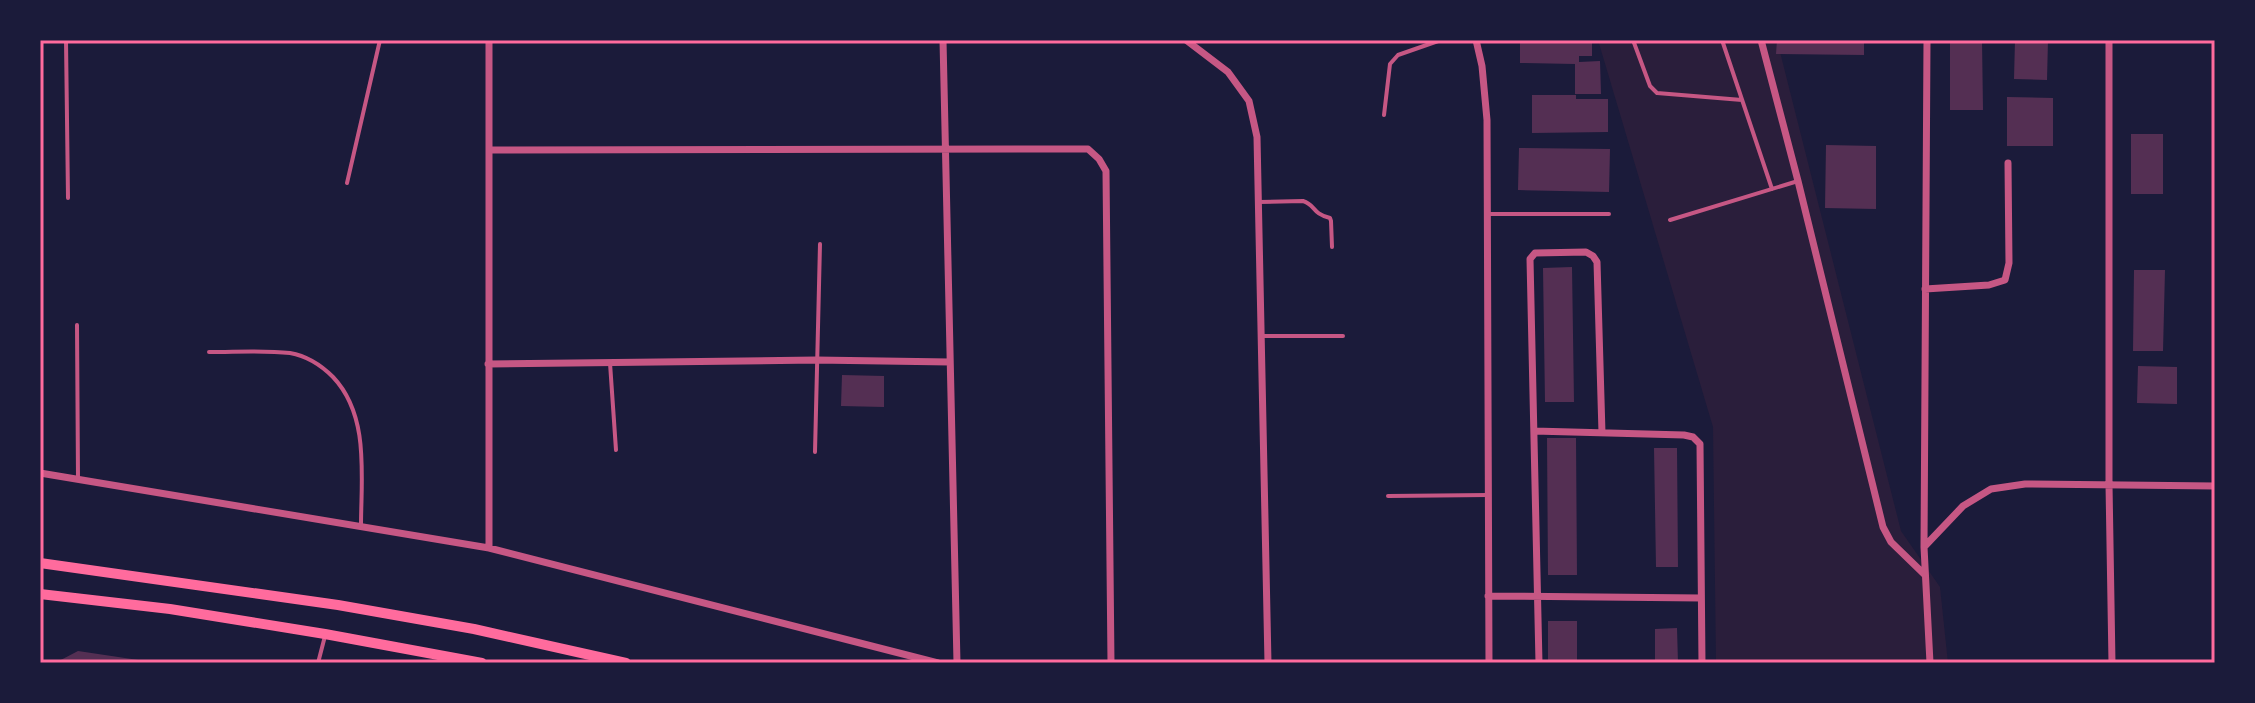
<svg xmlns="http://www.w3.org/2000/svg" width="2255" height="703" viewBox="0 0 2255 703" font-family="Poppins,sans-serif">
<rect width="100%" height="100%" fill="#1b1b3a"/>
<!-- green -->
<path fill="#2a1e3b" d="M 1598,40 L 1777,40 L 1901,531 L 1940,587 L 1948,663 L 1716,663 L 1713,427 Z"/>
<!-- building -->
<path fill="#542f53" d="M 1520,40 L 1592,40 L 1592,56 L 1579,56 L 1579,62 L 1600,61 L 1601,94 L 1575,94 L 1575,64 L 1520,63 Z
M 1777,40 L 1864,40 L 1864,55 L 1776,54 Z
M 1950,40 L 1982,40 L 1983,110 L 1950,110 Z
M 2015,40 L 2048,40 L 2047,80 L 2014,79 Z
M 1532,95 L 1576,95 L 1576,99 L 1608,99 L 1608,132 L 1532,133 Z
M 2007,97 L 2053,98 L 2053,146 L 2007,146 Z
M 2131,134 L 2163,134 L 2163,194 L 2131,194 Z
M 1826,145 L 1876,146 L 1876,209 L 1825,208 Z
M 1519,148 L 1610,149 L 1609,192 L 1518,190 Z
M 1572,267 L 1574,402 L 1545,402 L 1543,268 Z
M 2134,270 L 2165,270 L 2163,351 L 2133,351 Z
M 2138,366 L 2177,367 L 2177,404 L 2137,403 Z
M 842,375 L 884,376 L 884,407 L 841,406 Z
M 1547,438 L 1576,438 L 1577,575 L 1548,575 Z
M 1654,448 L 1677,448 L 1678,567 L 1656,567 Z
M 1548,621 L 1577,621 L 1577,663 L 1548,663 Z
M 1677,628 L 1678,663 L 1655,663 L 1655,629 Z
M 78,651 L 145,661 L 145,663 L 55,663 Z"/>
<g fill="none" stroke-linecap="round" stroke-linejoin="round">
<!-- service -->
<path stroke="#c65784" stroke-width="4" d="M 66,40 L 68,198
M 1633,40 L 1650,86 L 1657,93 L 1742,100
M 1722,40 L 1772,189
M 1384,115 L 1390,64 L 1398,55 L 1441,40
M 347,183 L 380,40
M 1259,202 L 1303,201 C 1316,205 1311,213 1330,218 L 1331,221 L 1332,247
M 1487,214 L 1609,214
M 1670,220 L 1798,181
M 77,325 L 78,479
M 1261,336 L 1343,336
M 209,352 C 236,352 264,350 290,353 C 307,356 321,365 333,377 C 370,416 361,477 361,526
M 610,363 L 616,450
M 815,452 L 820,244
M 1388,496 L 1488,495
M 318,663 L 325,636"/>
<!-- minor -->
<path stroke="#c65784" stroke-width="7" d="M 943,40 L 957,663
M 1186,40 L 1228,72 L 1249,101 L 1257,137 L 1268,663
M 1476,40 L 1482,66 L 1487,120 L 1489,663
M 1761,40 L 1798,181 L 1883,527 L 1891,542 L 1925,575
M 2109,40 L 2109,484 L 2112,663
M 489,150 L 1088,149 L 1099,159 L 1106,171 L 1111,663
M 1925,289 L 1989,285 L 2005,280 L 2009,263 L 2008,163
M 488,364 L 816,360 L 950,362
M 1534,431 L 1684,435 L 1693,437 L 1700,444 L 1702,663
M 40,473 L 489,548 L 938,663
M 1924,547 L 1927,40
M 489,548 L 489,40
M 1488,596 L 1701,598
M 1539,663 L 1530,259 L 1535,253 L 1586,252 L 1593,256 L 1597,262 L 1602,433
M 1930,663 L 1924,547 L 1963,506 L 1991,489 L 2025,484 L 2215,486"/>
<!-- secondary -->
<path stroke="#ff6b9d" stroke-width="10" d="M 40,563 L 338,605 L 474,629 L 626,663
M 40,594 L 170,609 L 325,634 L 482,663"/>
</g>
<!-- border -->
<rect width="2255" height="703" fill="none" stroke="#1b1b3a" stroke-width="84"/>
<rect x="42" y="42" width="2171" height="619" fill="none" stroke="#ff6b9d" stroke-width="3"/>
</svg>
